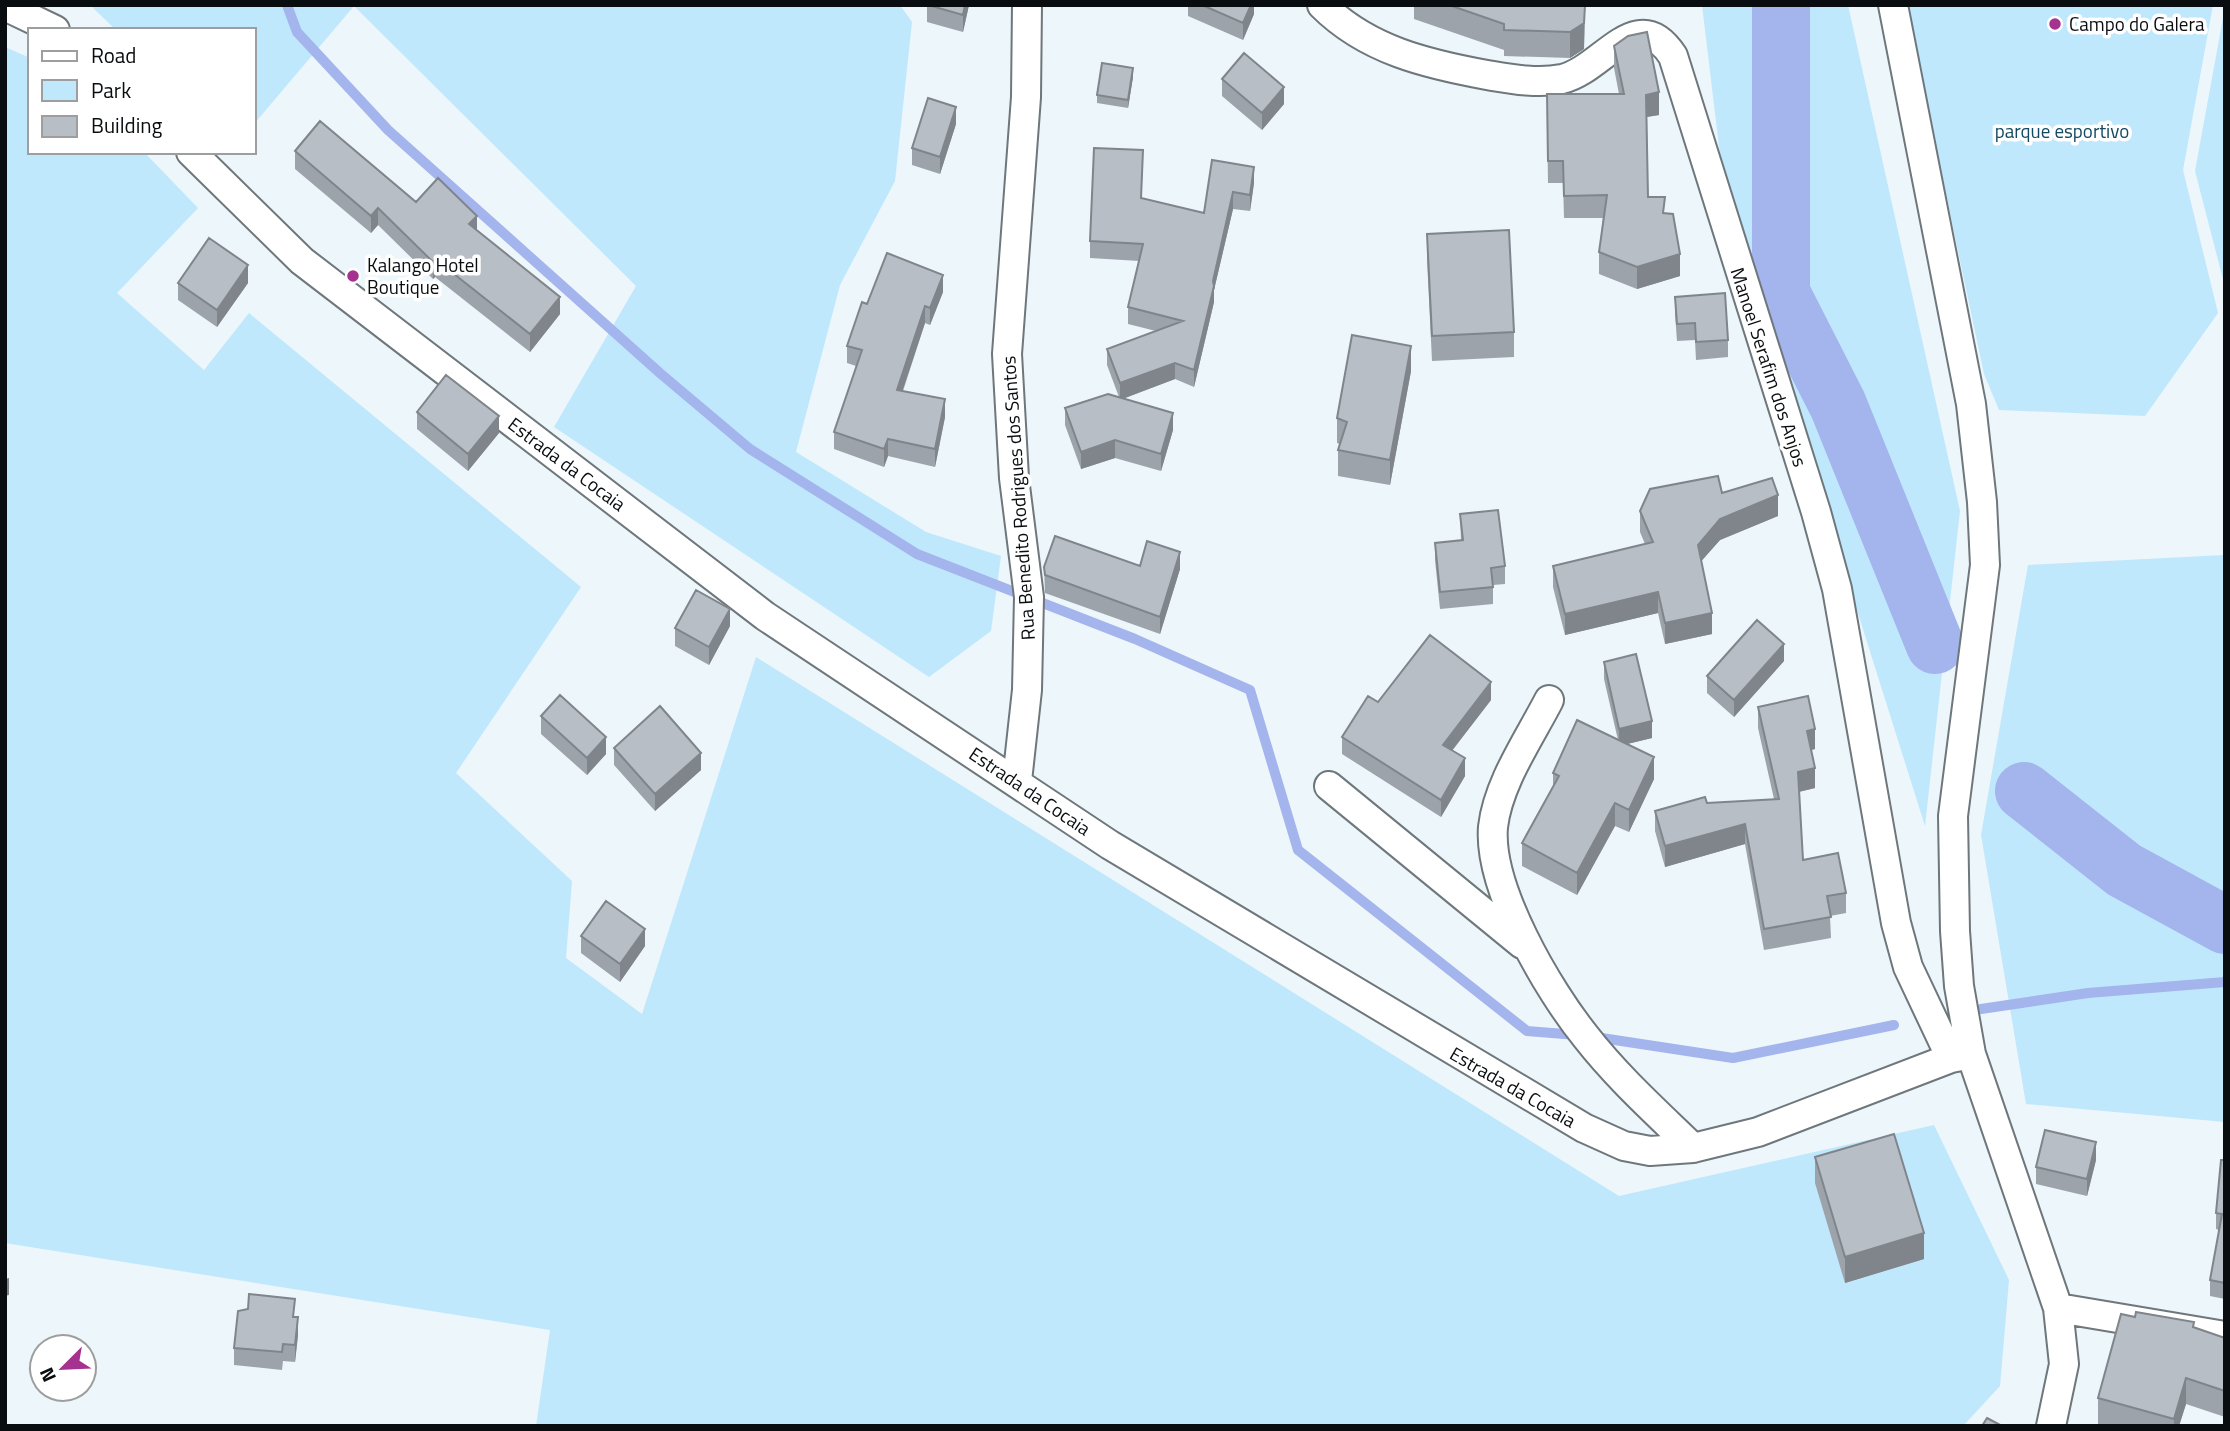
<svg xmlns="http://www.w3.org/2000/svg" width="2230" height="1431" viewBox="0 0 2230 1431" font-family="'Titillium Web',sans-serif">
<rect width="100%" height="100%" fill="#ecf6fb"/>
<!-- green -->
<path fill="#bfe8fd" d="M 90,5 L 900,5 L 912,22 L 895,181 L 840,285 L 796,452 L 926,532 L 1001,556 L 991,631 L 929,677 L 554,427 L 636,286 L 354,6 L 254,124 L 254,30 L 116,30 Z
M 1702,5 L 1848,5 L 1960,511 L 1925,826 L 1724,188 Z
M 1906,5 L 2213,5 L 2183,170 L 2218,313 L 2145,416 L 1999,410 L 1984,374 Z
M 2225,7 L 2225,287 L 2195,171 Z
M 5,47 L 30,58 L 30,152 L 144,152 L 198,208 L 117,293 L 204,370 L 249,313 L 581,587 L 456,773 L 572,881 L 566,958 L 642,1014 L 756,657 L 1619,1196 L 1934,1125 L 2009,1280 L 2000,1386 L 1963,1426 L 536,1426 L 550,1330 L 5,1243 Z
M 2225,555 L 2225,1122 L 2026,1104 L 1981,835 L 2028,565 Z"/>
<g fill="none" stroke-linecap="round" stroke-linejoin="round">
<!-- stream -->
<path stroke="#a4b4ec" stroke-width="10" d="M 287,5 L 297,32 L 388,130 L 661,374 L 750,449 L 917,554 L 1135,639 L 1250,690 L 1298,850 L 1527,1031 L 1577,1035
M 1981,1009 L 2088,993 L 2225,982
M 1595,1037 L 1733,1058 L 1894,1025"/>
<!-- river -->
<path stroke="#a4b4ec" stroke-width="58" d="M 1781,5 L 1781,293 L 1838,405 L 1935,645
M 2024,791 L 2124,870 L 2225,925"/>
<!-- street casing -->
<g stroke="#6e777b" stroke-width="32">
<path id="street" d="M 1322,5 C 1367,50 1427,64 1487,75 C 1511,79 1538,84 1562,79 C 1604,69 1637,1 1673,56 L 1816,512 L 1837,589 L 1896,923 L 1908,967 L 1951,1058
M 1893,5 L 1971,404 L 1982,502 L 1985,565 L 1953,816 L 1955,931 L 1959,986 L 1971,1054 L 2058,1308 L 2064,1364 L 2051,1426
M 5,6 L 55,30
M 191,152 L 302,261 L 765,616 L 1110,845 L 1584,1128 L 1624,1146 L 1650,1151 L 1693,1148 L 1758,1132 L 1951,1058 L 1971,1054
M 1549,700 C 1529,739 1498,783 1493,827 C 1488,888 1548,990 1586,1037 C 1618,1078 1656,1112 1693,1148
M 1017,781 L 1027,690 L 1029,597 L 1014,478 L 1007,354 L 1026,97 L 1027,5
M 1329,786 L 1522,944
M 2058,1308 L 2225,1336"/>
</g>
<!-- street -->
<use href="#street" stroke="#fff" stroke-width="28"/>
</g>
<!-- wall -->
<path fill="#9da3aa" d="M 927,5 L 969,5 L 963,32 L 927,22 Z
M 1188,5 L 1254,5 L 1254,14 L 1243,40 L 1188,16 Z
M 1414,5 L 1585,5 L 1584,49 L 1570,58 L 1504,56 L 1504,50 L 1414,19 Z
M 1614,46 L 1659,115 L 1647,117 L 1648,197 L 1665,213 L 1680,276 L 1637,289 L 1599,274 L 1599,252 L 1603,218 L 1564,218 L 1563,183 L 1548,183 L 1547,116 L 1619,94 L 1614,68 Z
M 1133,77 L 1128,108 L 1097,103 L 1097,95 Z
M 1222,79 L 1284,104 L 1262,130 L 1222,96 Z
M 956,124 L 940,174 L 912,165 L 912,148 Z
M 295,151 L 416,202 L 477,231 L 560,314 L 530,352 L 435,277 L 433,279 L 378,225 L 371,233 L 295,169 Z
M 1212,160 L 1254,183 L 1250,211 L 1233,209 L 1214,290 L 1214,302 L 1194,387 L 1175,379 L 1124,398 L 1173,430 L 1161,471 L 1115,458 L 1081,469 L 1065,425 L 1065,408 L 1119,397 L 1107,365 L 1107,349 L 1156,331 L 1128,324 L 1128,307 L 1139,261 L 1090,258 L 1090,241 L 1143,167 L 1141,199 L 1204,213 Z
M 1427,234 L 1514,332 L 1514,357 L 1432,361 L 1427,259 Z
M 178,283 L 248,283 L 217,327 L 178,300 Z
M 943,292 L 930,325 L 925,323 L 903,391 L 945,417 L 935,467 L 888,456 L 884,467 L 834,449 L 834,432 L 856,366 L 847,363 L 847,346 Z
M 1675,297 L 1728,340 L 1728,357 L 1696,360 L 1695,340 L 1677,341 L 1675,314 Z
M 1411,371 L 1390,485 L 1338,476 L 1338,450 L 1340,444 L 1337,443 L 1337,418 Z
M 417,412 L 499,433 L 468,471 L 417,429 Z
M 1722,493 L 1778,516 L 1720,540 L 1701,561 L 1712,634 L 1665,644 L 1658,613 L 1565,635 L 1553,587 L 1553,566 L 1645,544 L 1640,532 L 1640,511 Z
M 1460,514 L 1505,566 L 1505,584 L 1493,585 L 1493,604 L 1440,609 L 1435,560 L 1435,543 L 1461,540 Z
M 1140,566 L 1180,569 L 1160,634 L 1045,593 L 1044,567 Z
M 730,626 L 709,665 L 675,646 L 675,628 Z
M 1784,661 L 1734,717 L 1707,693 L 1707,676 Z
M 1604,662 L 1652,738 L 1627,744 L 1654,779 L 1629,832 L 1615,826 L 1577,895 L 1522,866 L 1522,843 L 1553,787 L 1553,773 L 1618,740 L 1604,679 Z
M 1491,700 L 1452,751 L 1465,776 L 1441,817 L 1342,754 L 1342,737 L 1378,702 Z
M 1758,707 L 1815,749 L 1811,750 L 1815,788 L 1799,792 L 1803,860 L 1846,893 L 1846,913 L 1830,916 L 1831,938 L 1764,950 L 1745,844 L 1665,867 L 1655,831 L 1655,811 L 1707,803 L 1774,799 L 1758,728 Z
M 541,716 L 606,754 L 587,775 L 541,734 Z
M 614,748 L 701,770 L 655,811 L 614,765 Z
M 581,936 L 645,946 L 620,982 L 581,953 Z
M 1815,1157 L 1924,1259 L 1845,1283 L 1815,1183 Z
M 2096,1160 L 2087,1196 L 2036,1184 L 2036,1167 Z
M 2225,1160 L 2225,1299 L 2210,1296 L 2210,1280 L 2219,1230 L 2216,1229 L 2216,1213 Z
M 295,1317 L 298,1335 L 295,1362 L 283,1361 L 282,1370 L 234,1365 L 234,1348 Z
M 2135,1317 L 2194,1327 L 2225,1338 L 2225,1417 L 2186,1404 L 2179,1426 L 2105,1426 L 2098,1424 L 2098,1398 Z"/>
<!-- shaded-wall -->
<path fill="#80858b" d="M 965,5 L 969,5 L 963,32 L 963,15 Z
M 1251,5 L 1254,5 L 1254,14 L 1243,40 L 1243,23 Z
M 1585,5 L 1584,49 L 1570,58 L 1570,32 Z
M 1133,68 L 1133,77 L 1128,108 L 1128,100 Z
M 1284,87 L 1284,104 L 1262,130 L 1262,113 Z
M 1659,92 L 1659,115 L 1646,117 L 1646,95 Z
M 956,107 L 956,124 L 940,174 L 940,157 Z
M 1254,167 L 1254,183 L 1250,211 L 1250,195 Z
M 1233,192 L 1233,209 L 1214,290 L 1214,302 L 1194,387 L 1194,370 L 1213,281 Z
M 378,208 L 378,225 L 371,233 L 371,216 Z
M 477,216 L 477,233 L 469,224 Z
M 1680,254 L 1680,276 L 1637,289 L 1637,267 Z
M 435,259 L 435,277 L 433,279 L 433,262 Z
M 248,265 L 248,283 L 217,327 L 217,310 Z
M 943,275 L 943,292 L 930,325 L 930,308 Z
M 560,297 L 560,314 L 530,352 L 530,334 Z
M 925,306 L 925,323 L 897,407 L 897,390 Z
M 1411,346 L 1411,371 L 1390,485 L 1390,460 Z
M 1175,363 L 1175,379 L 1120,400 L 1120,383 Z
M 945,399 L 945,417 L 935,467 L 935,449 Z
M 1173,413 L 1173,430 L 1161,471 L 1161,454 Z
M 499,416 L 499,433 L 468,471 L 468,454 Z
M 888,439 L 888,456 L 884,467 L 884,449 Z
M 1115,440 L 1115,458 L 1081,469 L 1081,452 Z
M 1778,495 L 1778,516 L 1720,540 L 1698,565 L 1698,545 L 1720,519 Z
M 1180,552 L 1180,569 L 1160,634 L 1160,617 Z
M 1658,592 L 1658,613 L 1565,635 L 1565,614 Z
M 730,609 L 730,626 L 709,665 L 709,647 Z
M 1712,613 L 1712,634 L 1665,644 L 1665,623 Z
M 1784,644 L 1784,661 L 1734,717 L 1734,700 Z
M 1491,682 L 1491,700 L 1443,762 L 1443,745 Z
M 1652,721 L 1652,738 L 1619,746 L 1619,729 Z
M 1815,729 L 1815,749 L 1807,751 L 1807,731 Z
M 606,737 L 606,754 L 587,775 L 587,758 Z
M 701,753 L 701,770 L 655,811 L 655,794 Z
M 1654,757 L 1654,779 L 1629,832 L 1629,810 Z
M 1465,758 L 1465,776 L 1441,817 L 1441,800 Z
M 1815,768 L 1815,788 L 1798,792 L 1798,772 Z
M 1615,803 L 1615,826 L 1577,895 L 1577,873 Z
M 1745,824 L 1745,844 L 1665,867 L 1665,846 Z
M 645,929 L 645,946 L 620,982 L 620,964 Z
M 2096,1142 L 2096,1160 L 2087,1196 L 2087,1179 Z
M 1924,1233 L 1924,1259 L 1845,1283 L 1845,1257 Z
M 9,1278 L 9,1295 L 5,1296 L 5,1279 Z
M 298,1317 L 298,1335 L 295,1362 L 295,1345 Z
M 2186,1378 L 2186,1404 L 2179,1426 L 2174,1426 L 2174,1419 Z"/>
<!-- building -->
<path fill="#b7bec6" stroke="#80858b" stroke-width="2" d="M 928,5 L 965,5 L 963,15 Z
M 1202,5 L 1251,5 L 1243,23 Z
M 1449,5 L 1585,5 L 1584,23 L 1570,32 L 1504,30 L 1504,24 Z
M 1647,32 L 1659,92 L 1646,95 L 1648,197 L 1665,197 L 1663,213 L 1673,214 L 1680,254 L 1637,267 L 1599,252 L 1607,195 L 1564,196 L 1563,161 L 1548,161 L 1547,94 L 1624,94 L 1614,46 L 1628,36 Z
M 1244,53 L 1284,87 L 1262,113 L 1222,79 Z
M 1102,63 L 1133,68 L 1128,100 L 1097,95 Z
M 928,98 L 956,107 L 940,157 L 912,148 Z
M 320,121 L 416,202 L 438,178 L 477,216 L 469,224 L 560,297 L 530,334 L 435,259 L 433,262 L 378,208 L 371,216 L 295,151 Z
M 1094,148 L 1143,150 L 1141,198 L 1204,213 L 1212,160 L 1254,167 L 1250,195 L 1233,192 L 1213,281 L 1214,286 L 1194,370 L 1175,363 L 1120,383 L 1107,349 L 1183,321 L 1128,307 L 1143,244 L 1090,241 Z
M 1509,230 L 1514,332 L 1432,336 L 1427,234 Z
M 209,238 L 248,265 L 217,310 L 178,283 Z
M 887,253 L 943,275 L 930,308 L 925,306 L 897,390 L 945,399 L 935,449 L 888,439 L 884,449 L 834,432 L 862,350 L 847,346 L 862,302 L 867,304 Z
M 1725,293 L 1728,340 L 1696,342 L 1695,323 L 1677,324 L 1675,297 Z
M 1352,335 L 1411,346 L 1390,460 L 1338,450 L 1347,422 L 1337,418 Z
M 446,375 L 499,416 L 468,454 L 417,412 Z
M 1108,394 L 1173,413 L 1161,454 L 1115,440 L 1081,452 L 1065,408 Z
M 1718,476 L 1722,493 L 1772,478 L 1778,495 L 1720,519 L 1698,545 L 1712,613 L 1665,623 L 1658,592 L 1565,614 L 1553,566 L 1653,542 L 1640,511 L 1650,489 Z
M 1498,510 L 1505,566 L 1491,568 L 1493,587 L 1440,592 L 1435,543 L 1463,540 L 1460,514 Z
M 1055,536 L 1140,566 L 1147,541 L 1180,552 L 1160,617 L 1045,575 L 1044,567 Z
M 696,590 L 730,609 L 709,647 L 675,628 Z
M 1757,620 L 1784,644 L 1734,700 L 1707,676 Z
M 1430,635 L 1491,682 L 1443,745 L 1465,758 L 1441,800 L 1342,737 L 1368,696 L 1378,702 Z
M 1636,654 L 1652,721 L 1619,729 L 1604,662 Z
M 560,695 L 606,737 L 587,758 L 541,716 Z
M 1808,696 L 1815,729 L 1807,731 L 1815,768 L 1798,772 L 1803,860 L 1838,853 L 1846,893 L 1827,896 L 1831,917 L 1764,929 L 1745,824 L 1665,846 L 1655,811 L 1705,797 L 1707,803 L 1779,799 L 1758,707 Z
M 660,706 L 701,753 L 655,794 L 614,748 Z
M 1577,720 L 1654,757 L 1629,810 L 1615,803 L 1577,873 L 1522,843 L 1559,776 L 1553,773 Z
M 606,901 L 645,929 L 620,964 L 581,936 Z
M 2045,1130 L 2096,1142 L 2087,1179 L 2036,1167 Z
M 1894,1134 L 1924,1233 L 1845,1257 L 1815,1157 Z
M 2221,1160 L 2225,1160 L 2225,1283 L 2210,1280 L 2222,1214 L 2216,1213 Z
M 249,1294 L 295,1299 L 293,1317 L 298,1317 L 295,1345 L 283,1344 L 282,1352 L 234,1348 L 238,1311 L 248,1309 Z
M 2136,1312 L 2194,1322 L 2193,1327 L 2225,1338 L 2225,1391 L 2186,1378 L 2174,1419 L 2098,1398 L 2121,1314 L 2135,1317 Z
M 1987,1418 L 2002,1426 L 1982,1426 Z"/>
<!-- markers -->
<g fill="#a4328e" stroke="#fff" stroke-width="2.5">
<circle cx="2055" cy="24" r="7"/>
<circle cx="353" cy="276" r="7"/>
</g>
<g text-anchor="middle" stroke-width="7" stroke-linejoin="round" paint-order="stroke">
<!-- poi labels -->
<g font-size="19" fill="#0a0d0f" stroke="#fff" text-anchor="start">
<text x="2069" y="31">Campo do Galera</text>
<text x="367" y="272">Kalango Hotel<tspan x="367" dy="22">Boutique</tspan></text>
</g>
<!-- park labels -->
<g font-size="19" fill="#114a61" stroke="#fff">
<text x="2062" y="138">parque esportivo</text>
</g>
<!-- street labels -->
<g font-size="19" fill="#0a0d0f" stroke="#fff">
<text transform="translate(1769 367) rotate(72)" y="7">Manoel Serafim dos Anjos</text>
<text transform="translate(567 464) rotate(37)" y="7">Estrada da Cocaia</text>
<text transform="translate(1018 498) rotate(-94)" y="7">Rua Benedito Rodrigues dos Santos</text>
<text transform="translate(1030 791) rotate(34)" y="7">Estrada da Cocaia</text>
<text transform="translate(1513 1087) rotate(30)" y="7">Estrada da Cocaia</text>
</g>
</g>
<!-- border -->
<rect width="2230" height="1431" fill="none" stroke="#0a0d0f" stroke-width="14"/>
<!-- legend -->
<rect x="28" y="28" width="228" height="126" fill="#ffffff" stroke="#9d9e9f" stroke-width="2"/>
<rect x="42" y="51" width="35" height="10" fill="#ffffff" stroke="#9d9e9f" stroke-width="2"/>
<text x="91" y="63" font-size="21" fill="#0a0d0f">Road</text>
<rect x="42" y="80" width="35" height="21" fill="#bfe8fd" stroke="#9d9e9f" stroke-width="2"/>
<text x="91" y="98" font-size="21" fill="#0a0d0f">Park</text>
<rect x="42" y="116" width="35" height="21" fill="#b7bec6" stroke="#9d9e9f" stroke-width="2"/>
<text x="91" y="133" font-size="21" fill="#0a0d0f">Building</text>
<!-- north arrow -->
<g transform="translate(63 1368) rotate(246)"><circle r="33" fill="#ffffff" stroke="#9d9e9f" stroke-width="2"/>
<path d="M0-5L12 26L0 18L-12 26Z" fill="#a4328e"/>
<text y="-10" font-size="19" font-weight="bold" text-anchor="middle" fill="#0a0d0f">N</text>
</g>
</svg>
